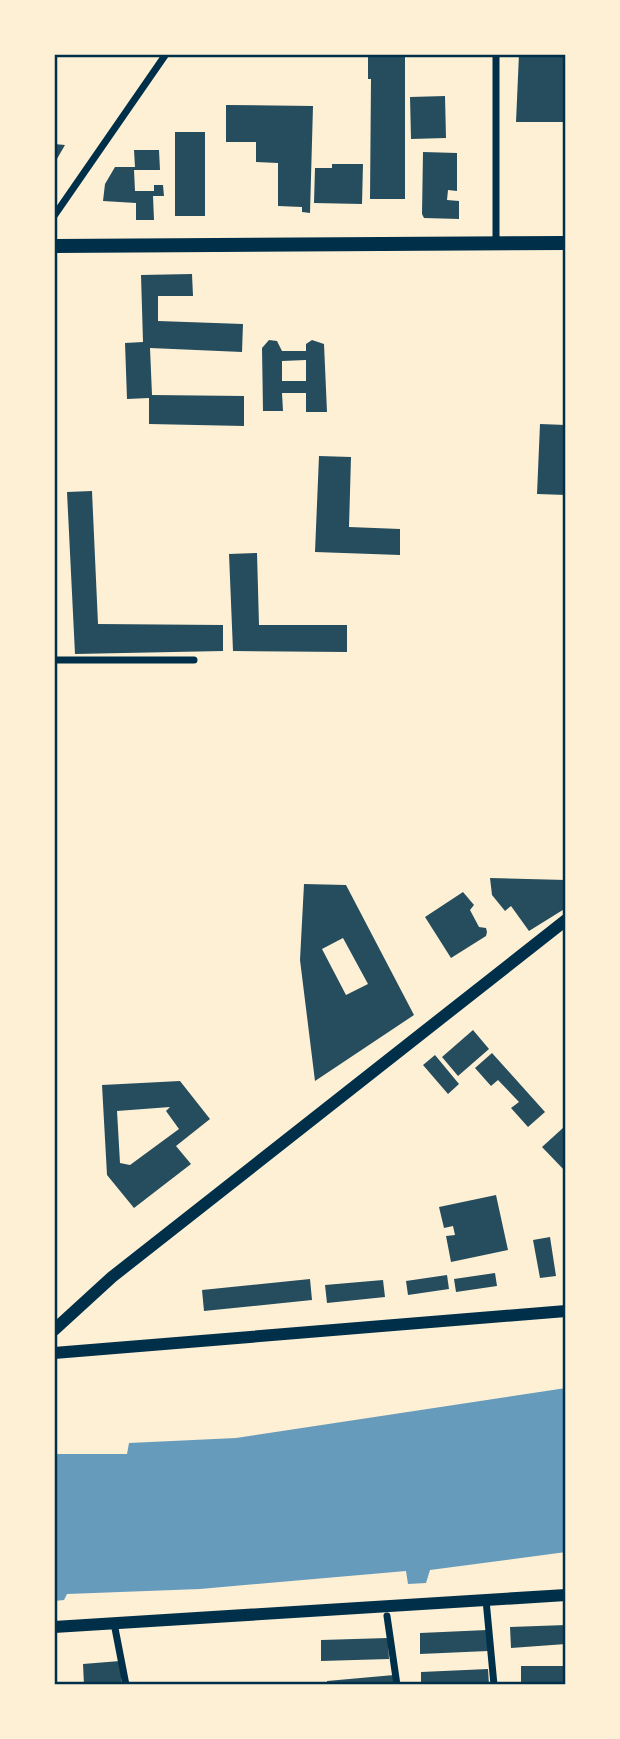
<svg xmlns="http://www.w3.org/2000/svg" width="620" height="1739" font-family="Poppins,sans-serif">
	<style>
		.water { fill: #669bbc }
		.building { fill: #264d5e; fill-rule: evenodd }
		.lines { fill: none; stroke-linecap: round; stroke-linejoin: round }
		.minor { stroke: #003049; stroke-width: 7 }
		.tertiary { stroke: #003049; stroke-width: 12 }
		.secondary { stroke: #003049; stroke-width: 14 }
		.neatline { fill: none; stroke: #003049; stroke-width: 2.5 }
	</style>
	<rect width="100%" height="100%" fill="#fdf0d5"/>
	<!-- water -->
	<path class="water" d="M 566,1388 L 566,1552 L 430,1570 L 426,1583 L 408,1584 L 406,1571 L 200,1589 L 67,1594 L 64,1600 L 54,1601 L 54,1454 L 127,1454 L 129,1443 L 236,1438 Z"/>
	<!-- building -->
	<path class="building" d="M 368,54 L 405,54 L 405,199 L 370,199 L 371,79 L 368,79 Z
		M 519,54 L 566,54 L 566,122 L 516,122 Z
		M 445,96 L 446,138 L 411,139 L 410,97 Z
		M 226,105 L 313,106 L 310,213 L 302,212 L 302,207 L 278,206 L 278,163 L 256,162 L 256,142 L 226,142 Z
		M 175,132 L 205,132 L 205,216 L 175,216 Z
		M 54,144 L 65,145 L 54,164 Z
		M 134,150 L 159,150 L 160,170 L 134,170 L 135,191 L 154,191 L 154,185 L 163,185 L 164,196 L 153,196 L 154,220 L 136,220 L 136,203 L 103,201 L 105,184 L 115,167 L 135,167 Z
		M 423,152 L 457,153 L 457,191 L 448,190 L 447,200 L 459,201 L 459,219 L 424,218 L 422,214 Z
		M 332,164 L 363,164 L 362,204 L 314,203 L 315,168 L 332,168 Z
		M 192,274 L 193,296 L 158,296 L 158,321 L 243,324 L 242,352 L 150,348 L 152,395 L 244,396 L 244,426 L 149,424 L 149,398 L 127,399 L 125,343 L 143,342 L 141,275 Z
		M 269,340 L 277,341 L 282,351 L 306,351 L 306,344 L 312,340 L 324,344 L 327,412 L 306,412 L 306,393 L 282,393 L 283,411 L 263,411 L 262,348 ZM 306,360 L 306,381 L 282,381 L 282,361 Z
		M 540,424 L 566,425 L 566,495 L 537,494 Z
		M 319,456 L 351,457 L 349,527 L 400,529 L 400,555 L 315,552 Z
		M 92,491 L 98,624 L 223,625 L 223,651 L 75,654 L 67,492 Z
		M 257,553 L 259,625 L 347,625 L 347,652 L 233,651 L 229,554 Z
		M 490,878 L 566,880 L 566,908 L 529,931 L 511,906 L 505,911 L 492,895 Z
		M 304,884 L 346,885 L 414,1015 L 315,1081 L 300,960 ZM 343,938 L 368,984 L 346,995 L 322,949 Z
		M 463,892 L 474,905 L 470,910 L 479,927 L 486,928 L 487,932 L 486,936 L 451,958 L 425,917 Z
		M 473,1030 L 489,1049 L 458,1076 L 442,1057 Z
		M 492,1053 L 545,1112 L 528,1127 L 511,1108 L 519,1102 L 498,1080 L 491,1086 L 475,1068 Z
		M 435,1055 L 459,1084 L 448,1094 L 423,1065 Z
		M 180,1081 L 210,1119 L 176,1146 L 191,1164 L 134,1208 L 107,1175 L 102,1085 ZM 170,1107 L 166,1111 L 179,1129 L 130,1165 L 120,1163 L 117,1111 Z
		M 564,1127 L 566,1130 L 566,1172 L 542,1147 Z
		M 496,1195 L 508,1250 L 451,1262 L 446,1236 L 455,1235 L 453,1226 L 444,1228 L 439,1207 Z
		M 550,1237 L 556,1276 L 540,1278 L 533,1240 Z
		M 495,1273 L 497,1286 L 456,1292 L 454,1279 Z
		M 447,1275 L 449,1289 L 408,1295 L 406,1281 Z
		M 310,1279 L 312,1300 L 204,1311 L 202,1290 Z
		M 383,1280 L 385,1297 L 327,1303 L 325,1285 Z
		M 566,1625 L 566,1644 L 511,1648 L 510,1627 Z
		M 487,1630 L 488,1651 L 420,1654 L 420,1633 Z
		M 388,1638 L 389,1659 L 321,1661 L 321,1640 Z
		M 120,1661 L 122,1685 L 84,1685 L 83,1664 Z
		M 521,1666 L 566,1666 L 566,1684 L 521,1685 Z
		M 488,1669 L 489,1685 L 421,1685 L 421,1672 Z
		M 394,1675 L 395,1685 L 327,1685 L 327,1681 Z"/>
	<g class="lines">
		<!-- minor -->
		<path class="minor" d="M 54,216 L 166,54
			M 496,244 L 496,54
			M 54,660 L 194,660
			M 486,1600 L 494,1685
			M 387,1616 L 397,1685
			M 114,1623 L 126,1685"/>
		<!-- tertiary -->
		<path class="tertiary" d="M 54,1330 L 112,1277 L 566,920
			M 54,1353 L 566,1311
			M 54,1627 L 566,1595"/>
		<!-- secondary -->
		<path class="secondary" d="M 54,246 L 566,243"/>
	</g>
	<!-- border -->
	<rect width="620" height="1739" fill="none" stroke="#fdf0d5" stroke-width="112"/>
	<rect x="56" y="56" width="508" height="1627" class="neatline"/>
</svg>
